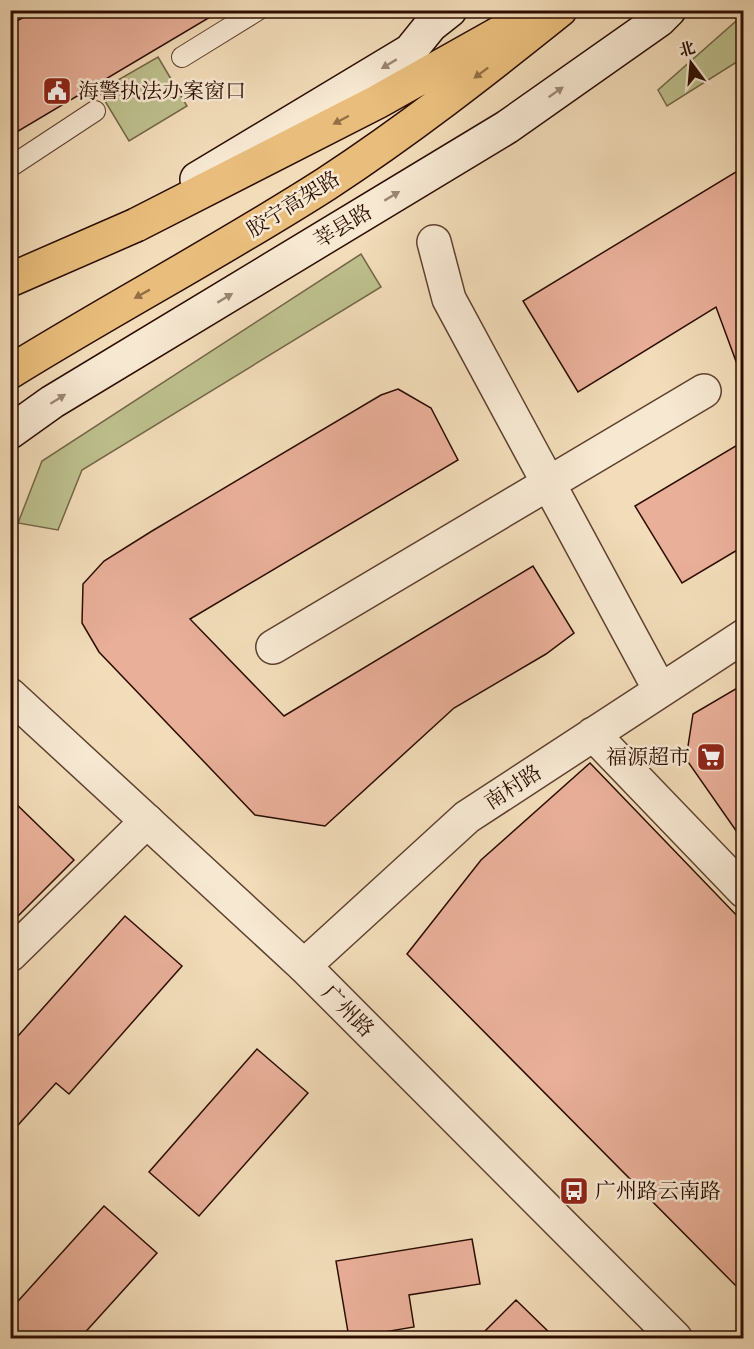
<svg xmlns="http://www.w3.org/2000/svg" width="754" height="1349" font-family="'IM FELL Double Pica','Noto Serif SC',serif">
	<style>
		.green { fill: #bdc08e; stroke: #746648; stroke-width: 1.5 }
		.building { fill: #e9af99; stroke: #2c0d01; stroke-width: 1.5 }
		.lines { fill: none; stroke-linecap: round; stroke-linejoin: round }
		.service-casing { stroke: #5e412f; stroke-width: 22 }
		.minor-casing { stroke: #5e412f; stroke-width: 36 }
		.tertiary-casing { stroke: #5e412f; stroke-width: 36 }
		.secondary-casing { stroke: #2c0d01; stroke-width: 36 }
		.trunk-casing { stroke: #2c0d01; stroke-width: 36 }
		.service { stroke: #f7e8d2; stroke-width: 20 }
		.minor { stroke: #f7e8d2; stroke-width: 33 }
		.tertiary { stroke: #f7e8d2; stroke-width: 33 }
		.secondary { stroke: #f7e8d2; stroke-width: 33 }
		.trunk { stroke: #e9be7c; stroke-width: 33 }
		.primary-bridge-casing { stroke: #2c0d01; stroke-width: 36; stroke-linecap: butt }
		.primary-bridge { stroke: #e9be7c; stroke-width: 33 }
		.oneway { fill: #9c8574 }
		.oneway2 { fill: #946e45 }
		.labels { text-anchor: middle; stroke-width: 5; stroke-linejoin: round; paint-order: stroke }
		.poi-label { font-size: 21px; fill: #2c0d01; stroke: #f7e8d2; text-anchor: start }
		.street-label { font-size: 21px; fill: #2c0d01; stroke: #f7e8d2 }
	</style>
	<rect width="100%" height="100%" fill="#f2dcb9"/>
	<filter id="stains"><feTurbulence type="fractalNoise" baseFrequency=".00333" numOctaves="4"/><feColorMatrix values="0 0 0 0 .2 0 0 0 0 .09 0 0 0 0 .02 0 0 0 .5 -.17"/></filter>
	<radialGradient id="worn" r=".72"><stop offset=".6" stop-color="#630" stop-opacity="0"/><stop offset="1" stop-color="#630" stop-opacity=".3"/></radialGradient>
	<!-- green -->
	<path class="green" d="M 743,15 L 743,58 L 667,106 L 658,90 Z
		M 158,57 L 187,106 L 129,141 L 99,91 Z
		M 361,254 L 381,287 L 82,470 L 58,530 L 18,523 L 42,461 Z"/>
	<!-- building -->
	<path class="building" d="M 36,10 L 222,10 L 10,136 L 10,25 Z
		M 744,167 L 744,371 L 740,372 L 716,307 L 578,392 L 523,301 Z
		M 398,389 L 431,408 L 458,460 L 190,619 L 284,716 L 533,566 L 574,633 L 546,654 L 454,708 L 325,826 L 255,815 L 99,652 L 82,623 L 83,584 L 104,561 L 152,531 L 381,395 Z
		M 744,441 L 744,546 L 682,583 L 635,506 Z
		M 744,684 L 744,842 L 686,759 L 693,714 Z
		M 590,763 L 744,923 L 744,1294 L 407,954 L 481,860 Z
		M 10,798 L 74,860 L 10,924 Z
		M 125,916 L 182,966 L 69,1094 L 56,1083 L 10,1134 L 10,1045 Z
		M 257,1049 L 308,1093 L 199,1216 L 149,1172 Z
		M 104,1206 L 157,1253 L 80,1338 L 10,1338 L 10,1310 Z
		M 472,1239 L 480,1284 L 409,1295 L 414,1327 L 349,1338 L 336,1261 Z
		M 516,1300 L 555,1338 L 478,1338 Z"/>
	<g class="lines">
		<!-- service casing -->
		<g class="service-casing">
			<path id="service" d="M 182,57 L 258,10
				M 10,167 L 95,111"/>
		</g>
		<!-- minor casing -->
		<g class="minor-casing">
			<path id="minor" d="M 434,242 L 449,299 L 660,690
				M 273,647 L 704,391
				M 593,734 L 744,891
				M 10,955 L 147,821
				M 304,966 L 467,817 L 744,636"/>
		</g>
		<!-- tertiary casing -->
		<g class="tertiary-casing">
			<path id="tertiary" d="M 10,695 L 304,966 L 675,1338"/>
		</g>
		<!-- secondary casing -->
		<g class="secondary-casing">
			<path id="secondary" d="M 197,179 L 410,51 L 431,25 L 450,10
				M 10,432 L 52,402 L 507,127 L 659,20 L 669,10"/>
		</g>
		<!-- trunk casing -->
		<g class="trunk-casing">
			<path id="trunk" d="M 136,225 L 377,102 L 514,25
				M 10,372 C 115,307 223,250 326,184 C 407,131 484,71 560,10"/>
		</g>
		<!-- service -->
		<use href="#service" class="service"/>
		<!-- minor -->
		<use href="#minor" class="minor"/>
		<!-- tertiary -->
		<use href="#tertiary" class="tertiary"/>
		<!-- secondary -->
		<use href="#secondary" class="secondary"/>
		<!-- trunk -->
		<use href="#trunk" class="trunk"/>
		<!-- primary-bridge casing -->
		<g class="primary-bridge-casing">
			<path id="primary-bridge" d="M 10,280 L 136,225"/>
		</g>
		<!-- primary-bridge -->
		<use href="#primary-bridge" class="primary-bridge"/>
	</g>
	<!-- one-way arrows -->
	<defs><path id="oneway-solid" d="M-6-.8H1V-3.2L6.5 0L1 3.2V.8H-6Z" transform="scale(1.5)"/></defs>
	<g class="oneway">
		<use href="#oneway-solid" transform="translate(389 64) rotate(149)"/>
		<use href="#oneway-solid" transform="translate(556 92) rotate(-35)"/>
		<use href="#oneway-solid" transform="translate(392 196) rotate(-31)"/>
		<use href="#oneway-solid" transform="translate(225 298) rotate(-31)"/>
		<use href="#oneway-solid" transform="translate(58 399) rotate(-32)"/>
	</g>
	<g class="oneway2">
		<use href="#oneway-solid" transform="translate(481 73) rotate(143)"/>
		<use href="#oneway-solid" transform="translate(341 120) rotate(152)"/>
		<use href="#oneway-solid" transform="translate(142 294) rotate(151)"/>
	</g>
	<!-- icons -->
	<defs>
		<g id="civic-square" transform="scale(1.5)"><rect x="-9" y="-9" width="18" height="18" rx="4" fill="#8f2418" stroke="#f7e8d2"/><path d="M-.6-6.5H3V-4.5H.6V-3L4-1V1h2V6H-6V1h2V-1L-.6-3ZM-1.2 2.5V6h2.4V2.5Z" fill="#fff"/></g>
		<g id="supermarket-square" transform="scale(1.5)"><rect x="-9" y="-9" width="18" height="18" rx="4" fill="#8f2418" stroke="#f7e8d2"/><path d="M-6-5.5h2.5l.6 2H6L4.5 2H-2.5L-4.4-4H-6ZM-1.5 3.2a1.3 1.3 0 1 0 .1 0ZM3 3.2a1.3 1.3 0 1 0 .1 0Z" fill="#fff"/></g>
		<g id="bus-square" transform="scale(1.5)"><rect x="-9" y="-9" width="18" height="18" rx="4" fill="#8f2418" stroke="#f7e8d2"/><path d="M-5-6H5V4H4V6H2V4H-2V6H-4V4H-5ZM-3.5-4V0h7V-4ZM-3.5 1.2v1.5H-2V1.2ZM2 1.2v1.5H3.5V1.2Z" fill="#fff"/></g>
	</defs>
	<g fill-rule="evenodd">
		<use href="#civic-square" x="57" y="91"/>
		<use href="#supermarket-square" x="711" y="757"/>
		<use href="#bus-square" x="574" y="1191"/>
	</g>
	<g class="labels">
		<!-- poi labels -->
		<g class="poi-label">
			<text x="78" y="98">海警执法办案窗口</text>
			<text x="690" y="764" text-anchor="end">福源超市</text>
			<text x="595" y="1198">广州路云南路</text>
		</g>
		<!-- street labels -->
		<g class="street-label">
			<text transform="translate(293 204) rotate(-32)" y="7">胶宁高架路</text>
			<text transform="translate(343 226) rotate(-31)" y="7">莘县路</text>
			<text transform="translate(513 787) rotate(-33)" y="7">南村路</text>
			<text transform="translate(348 1011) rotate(45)" y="7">广州路</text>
		</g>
	</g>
	<!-- margin -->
	<rect width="754" height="1349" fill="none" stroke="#f2dcb9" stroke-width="36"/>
	<rect x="12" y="12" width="730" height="1325" fill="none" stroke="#2c0d01" stroke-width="3"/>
	<rect x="18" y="18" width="718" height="1313" fill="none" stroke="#2c0d01" stroke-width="1.5"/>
	<!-- north arrow -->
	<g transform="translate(691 63) rotate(344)" stroke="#f7e8d2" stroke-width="4.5" paint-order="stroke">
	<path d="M0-4.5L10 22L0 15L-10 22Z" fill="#2c0d01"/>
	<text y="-9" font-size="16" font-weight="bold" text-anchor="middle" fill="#2c0d01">北</text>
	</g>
	<rect width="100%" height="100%" filter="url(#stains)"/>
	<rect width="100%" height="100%" fill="url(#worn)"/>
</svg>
